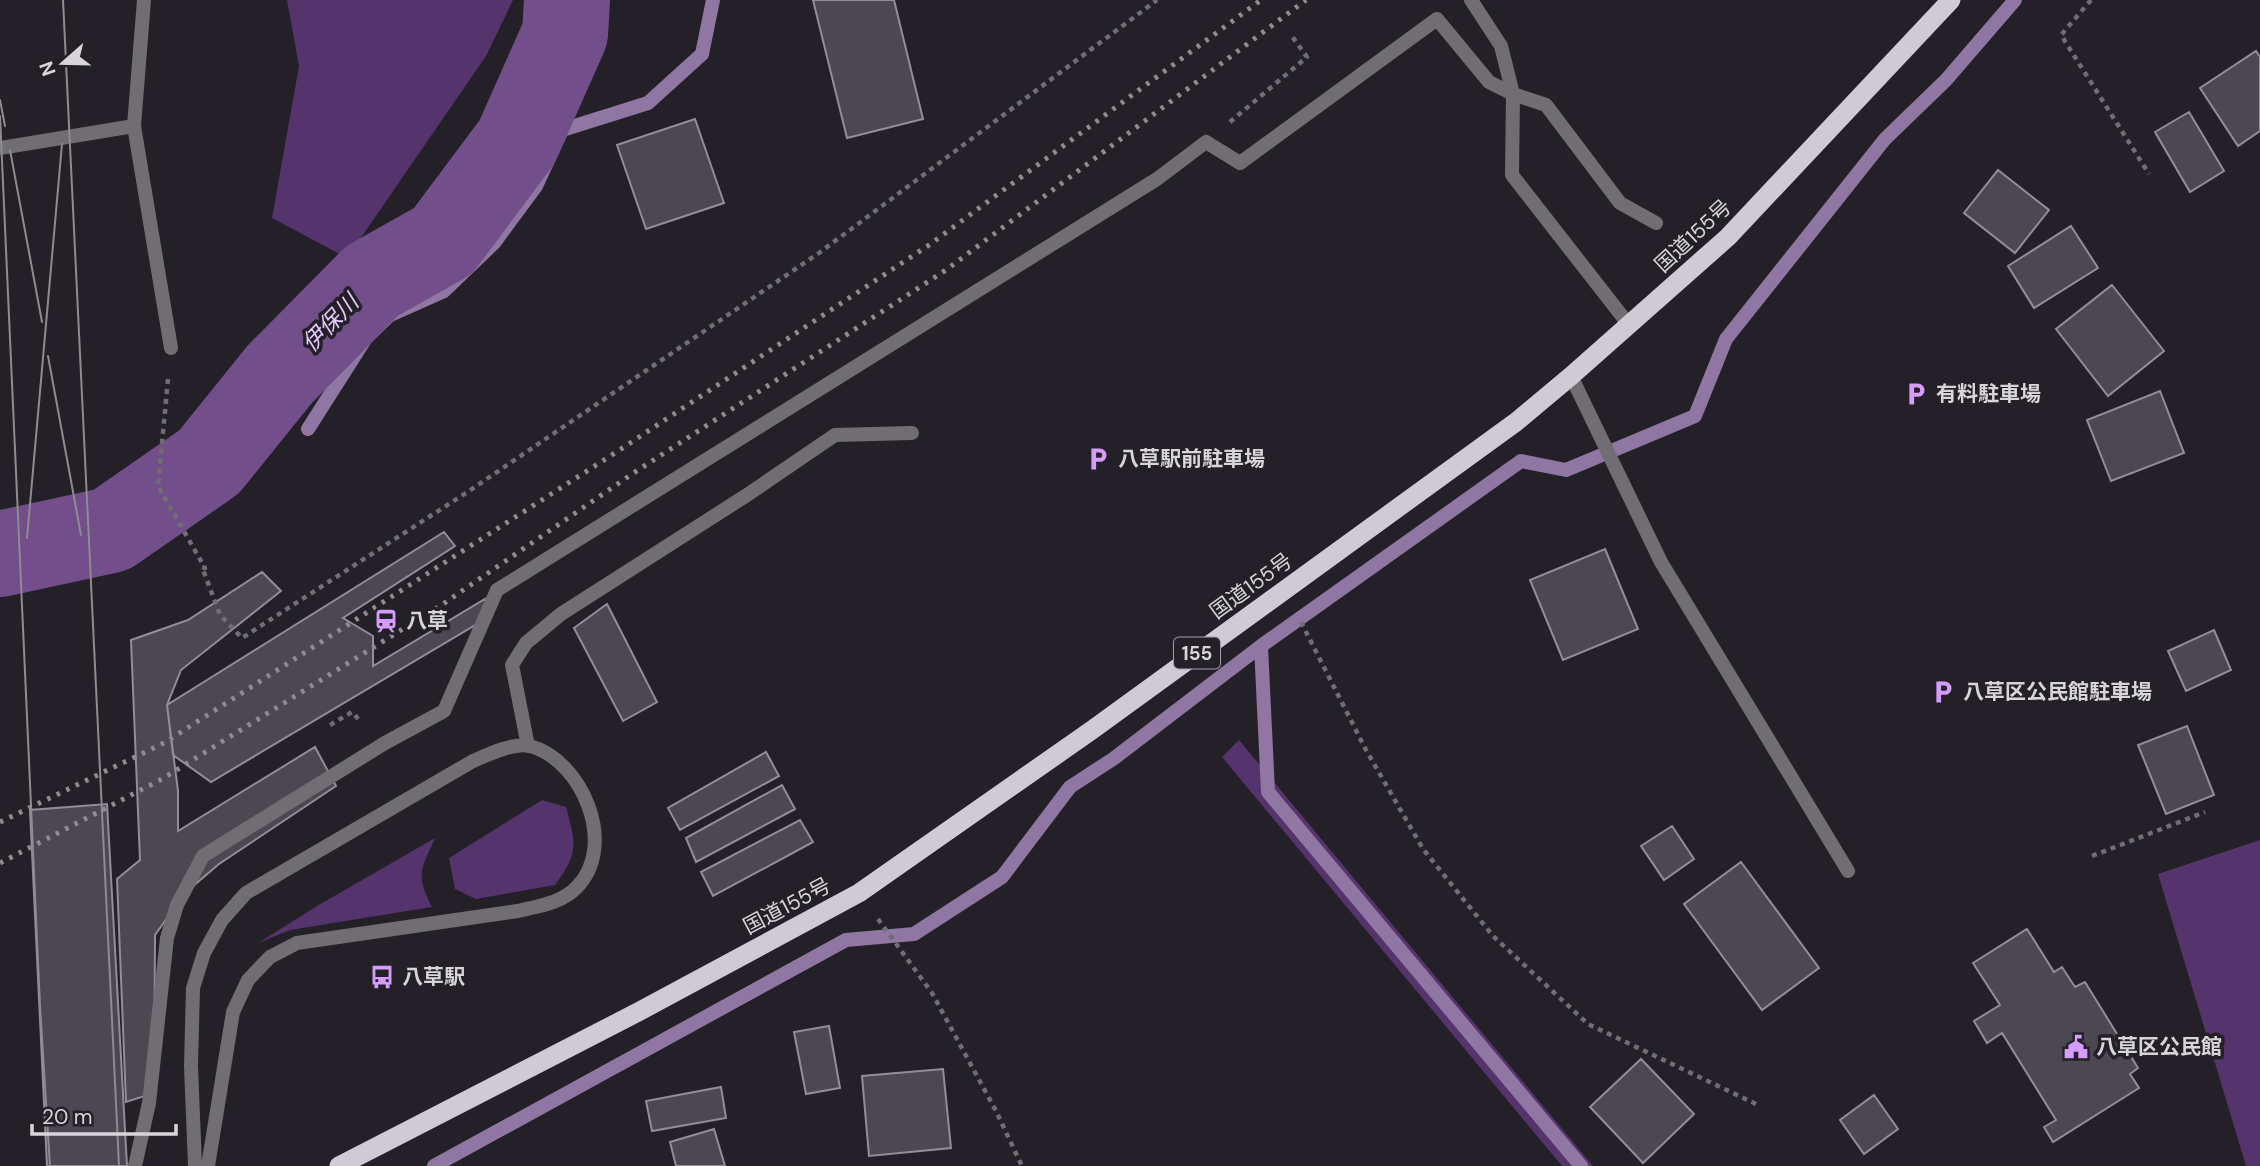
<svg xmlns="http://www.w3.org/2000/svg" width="2260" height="1166" font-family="'DM Sans','Noto Sans JP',sans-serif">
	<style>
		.green { fill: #55336d }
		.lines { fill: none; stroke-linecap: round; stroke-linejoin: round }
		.stream { stroke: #9076a3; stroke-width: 14 }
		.river { stroke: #724e8b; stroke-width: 86 }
		.building { fill: #4c4750; stroke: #928d96; stroke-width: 2 }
		.path { stroke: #706d74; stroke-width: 4.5; stroke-dasharray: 5 5; stroke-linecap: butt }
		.service { stroke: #706e72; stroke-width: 14 }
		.pedestrian { stroke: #706e72; stroke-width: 14 }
		.minor { stroke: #706e72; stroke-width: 14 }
		.trunk { stroke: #cfcad3; stroke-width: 19 }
		.tram { stroke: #8e8b91; stroke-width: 2 }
		.rail { stroke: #8e8b91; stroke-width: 5; stroke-dasharray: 3.5 7; stroke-linecap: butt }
		.labels { text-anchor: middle; stroke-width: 7; stroke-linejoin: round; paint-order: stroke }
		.shield { fill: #242028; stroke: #a19fa5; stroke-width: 2 }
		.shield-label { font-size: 19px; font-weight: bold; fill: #d7d5da }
		.street-label { font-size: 21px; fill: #d7d5da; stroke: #242028 }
		.poi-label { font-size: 21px; font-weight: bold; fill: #d7d5da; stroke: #242028; text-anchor: start }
		.water-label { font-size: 23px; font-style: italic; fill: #e5c7fd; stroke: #242028 }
	</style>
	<rect width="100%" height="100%" fill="#242028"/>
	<!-- green -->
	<path class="green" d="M 287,0 L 513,0 L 486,56 L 347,258 L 272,218 L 299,66 Z
		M 1239,740 L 1593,1166 L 1562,1166 L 1222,757 Z
		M 542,800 L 566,807 C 576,844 579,853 555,885 L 476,899 L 455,889 L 449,858 Z
		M 435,838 C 421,870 415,874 432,907 L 290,930 L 258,943 L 317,906 Z
		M 2260,840 L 2260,1166 L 2246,1166 L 2158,874 Z"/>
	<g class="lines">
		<!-- stream -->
		<path class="stream" d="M 308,429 L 366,338 L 390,315 L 444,291 L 494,243 L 536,186 L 562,130 L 648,103 L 702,54 L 713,0
			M 1261,646 L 1268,792 L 1581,1166
			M 434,1166 L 846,940 L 914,934 L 1002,877 L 1070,787 L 1113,759 L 1261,646 L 1521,461 L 1566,470 L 1695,416 L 1726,339 L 1885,139 L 1946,80 L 2015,0"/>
		<!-- river -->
		<path class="river" d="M 0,554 L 111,530 L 209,462 L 280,374 L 372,281 L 443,241 L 517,142 L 565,34 L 567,0"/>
	</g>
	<!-- building -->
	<path class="building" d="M 813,0 L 894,0 L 923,119 L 847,138 Z
		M 2256,51 L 2260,57 L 2260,131 L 2238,146 L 2200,88 Z
		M 2189,112 L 2224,171 L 2190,192 L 2155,132 Z
		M 695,119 L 724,203 L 646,229 L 617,145 Z
		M 1998,170 L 2049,210 L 2015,253 L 1964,213 Z
		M 2071,226 L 2098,268 L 2034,308 L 2008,266 Z
		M 2112,285 L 2164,351 L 2108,396 L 2056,329 Z
		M 2160,391 L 2184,453 L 2111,481 L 2087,420 Z
		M 444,532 L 455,546 L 343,618 L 373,636 L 373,666 L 485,599 L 492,615 L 211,782 L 173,755 L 167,705 Z
		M 1605,549 L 1638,629 L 1563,660 L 1530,580 Z
		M 262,572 L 281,591 L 181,670 L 167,705 L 178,791 L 178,831 L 315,747 L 336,786 L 219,864 L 185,893 L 155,935 L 154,1093 L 126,1102 L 117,879 L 140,860 L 131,640 L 188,620 Z
		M 607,604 L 657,702 L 623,721 L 574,628 Z
		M 2214,630 L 2231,670 L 2186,691 L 2168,651 Z
		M 2187,726 L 2214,795 L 2166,814 L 2138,745 Z
		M 766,752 L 779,776 L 680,830 L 668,808 Z
		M 782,785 L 795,809 L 696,862 L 686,838 Z
		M 107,804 L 127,1166 L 47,1166 L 30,810 Z
		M 800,820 L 813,842 L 713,896 L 701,872 Z
		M 1672,826 L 1694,859 L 1664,880 L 1641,846 Z
		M 1741,862 L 1819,968 L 1762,1010 L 1684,904 Z
		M 2027,929 L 2054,972 L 2062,967 L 2075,987 L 2085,982 L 2138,1068 L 2130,1074 L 2139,1088 L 2053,1142 L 2044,1127 L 2056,1120 L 2002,1033 L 1987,1043 L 1974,1021 L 2000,1005 L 1973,963 Z
		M 829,1026 L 840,1088 L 806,1094 L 794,1032 Z
		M 1641,1059 L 1694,1114 L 1643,1163 L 1590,1107 Z
		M 943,1069 L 951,1148 L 869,1156 L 862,1076 Z
		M 721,1087 L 726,1118 L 652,1131 L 646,1101 Z
		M 1874,1095 L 1898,1129 L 1864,1154 L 1840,1120 Z
		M 714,1129 L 725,1166 L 676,1166 L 670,1142 Z"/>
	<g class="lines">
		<!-- path -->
		<path class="path" d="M 2091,0 L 2061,35 L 2149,174
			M 1230,122 L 1307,57 L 1291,35
			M 168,379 L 158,486 L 205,568 L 202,567 L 220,615 L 242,638 L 469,491 L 819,253 L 1157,0
			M 1301,622 L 1366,750 L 1423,849 L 1493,936 L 1588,1024 L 1756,1104
			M 330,725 L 352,712 L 360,721
			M 2092,856 L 2205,812
			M 878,919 L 932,993 L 996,1111 L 1022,1166"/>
		<!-- service -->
		<path class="service" d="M 1571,376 L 1661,562 L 1848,871
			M 528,746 L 512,665 L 526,643 L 561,614 L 747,495 L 835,435 L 912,433
			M 195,1166 L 191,1066 L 193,988 L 204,953 L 222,920 L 246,893 L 473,761 C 487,755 514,742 530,746 C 582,760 618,845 577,887 C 562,903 539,906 518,911 L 297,943 L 270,957 L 248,980 L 233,1012 L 208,1166"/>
		<!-- pedestrian -->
		<path class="pedestrian" d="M 135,1166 L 149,1103 L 167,938 L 177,905 L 203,856 L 385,743 L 444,711 L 497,590 L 1157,179 L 1206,142 L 1240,163 L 1437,19 L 1489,82 L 1513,94 L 1546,105 L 1620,203 L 1656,223"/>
		<!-- minor -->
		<path class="minor" d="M 144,0 L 134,126 L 171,348
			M 1471,0 L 1501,46 L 1513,94 L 1512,175 L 1629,325
			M 0,148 L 134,126"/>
		<!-- trunk -->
		<path class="trunk" d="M 339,1166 L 640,1011 L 859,893 L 1092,730 L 1516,422 L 1571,376 L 1728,237 L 1951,0"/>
		<!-- tram -->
		<path class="tram" d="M 63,0 L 119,1166
			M 0,100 L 5,126
			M 0,116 L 40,1006 L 50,1166
			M 10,150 L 42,322
			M 48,356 L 81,535
			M 27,538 L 62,144"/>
		<!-- rail -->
		<path class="rail" d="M 0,822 L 164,743 L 618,451 L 929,245 L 1261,0
			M 0,863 L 162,779 L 443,604 L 632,474 L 946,270 L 1306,0"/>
	</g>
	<!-- icons -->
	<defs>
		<g id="parking-bare" transform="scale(1.89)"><path d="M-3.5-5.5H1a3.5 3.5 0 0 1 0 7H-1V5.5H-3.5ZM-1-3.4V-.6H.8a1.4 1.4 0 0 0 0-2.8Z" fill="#d49cfc" stroke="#242028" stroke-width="2.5" paint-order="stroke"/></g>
		<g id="station-bare" transform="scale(1.89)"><path d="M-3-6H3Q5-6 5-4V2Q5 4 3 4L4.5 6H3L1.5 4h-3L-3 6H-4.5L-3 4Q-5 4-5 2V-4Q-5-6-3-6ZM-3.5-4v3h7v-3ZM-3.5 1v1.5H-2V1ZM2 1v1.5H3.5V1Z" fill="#d49cfc" stroke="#242028" stroke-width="2.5" paint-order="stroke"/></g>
		<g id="bus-bare" transform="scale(1.89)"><path d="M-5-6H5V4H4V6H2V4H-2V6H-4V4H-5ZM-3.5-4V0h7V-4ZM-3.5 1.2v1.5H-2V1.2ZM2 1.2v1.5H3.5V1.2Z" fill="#d49cfc" stroke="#242028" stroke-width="2.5" paint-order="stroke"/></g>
		<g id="civic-bare" transform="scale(1.89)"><path d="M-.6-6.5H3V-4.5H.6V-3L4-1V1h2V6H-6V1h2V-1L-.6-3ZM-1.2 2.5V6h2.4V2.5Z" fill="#d49cfc" stroke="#242028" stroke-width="2.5" paint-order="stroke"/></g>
	</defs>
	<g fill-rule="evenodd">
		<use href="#parking-bare" x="1916" y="394"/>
		<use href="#parking-bare" x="1098" y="459"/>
		<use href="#station-bare" x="386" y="621"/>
		<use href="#parking-bare" x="1943" y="692"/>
		<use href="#bus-bare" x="382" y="977"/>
		<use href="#civic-bare" x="2076" y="1047"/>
	</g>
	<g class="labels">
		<!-- shield labels -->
		<rect class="shield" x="1174" y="637.5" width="46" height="31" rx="5"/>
		<g class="shield-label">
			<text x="1197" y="660">155</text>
		</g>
		<!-- street labels -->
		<g class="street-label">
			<text transform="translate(1693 236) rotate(-43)" y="7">国道155号</text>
			<text transform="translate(1251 586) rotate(-36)" y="7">国道155号</text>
			<text transform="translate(787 906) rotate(-28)" y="7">国道155号</text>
		</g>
		<!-- poi labels -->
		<g class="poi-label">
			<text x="1936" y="401">有料駐車場</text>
			<text x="1118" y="466">八草駅前駐車場</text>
			<text x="406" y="628">八草</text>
			<text x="1963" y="699">八草区公民館駐車場</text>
			<text x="402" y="984">八草駅</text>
			<text x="2096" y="1054">八草区公民館</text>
		</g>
		<!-- water labels -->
		<g class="water-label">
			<text transform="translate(330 323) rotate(-46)" y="8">伊保川</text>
		</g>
	</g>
	<!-- north arrow -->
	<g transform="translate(63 63) rotate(250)" stroke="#242028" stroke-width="5" paint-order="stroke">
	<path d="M0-5L12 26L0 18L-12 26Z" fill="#d7d5da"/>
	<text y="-10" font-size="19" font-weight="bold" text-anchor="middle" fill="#d7d5da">N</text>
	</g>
	<!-- scale -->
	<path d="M32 1124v10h144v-10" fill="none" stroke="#d7d5da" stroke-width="3.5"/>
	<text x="42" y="1124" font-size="21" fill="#d7d5da" stroke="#242028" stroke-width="5" paint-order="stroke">20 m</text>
</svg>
